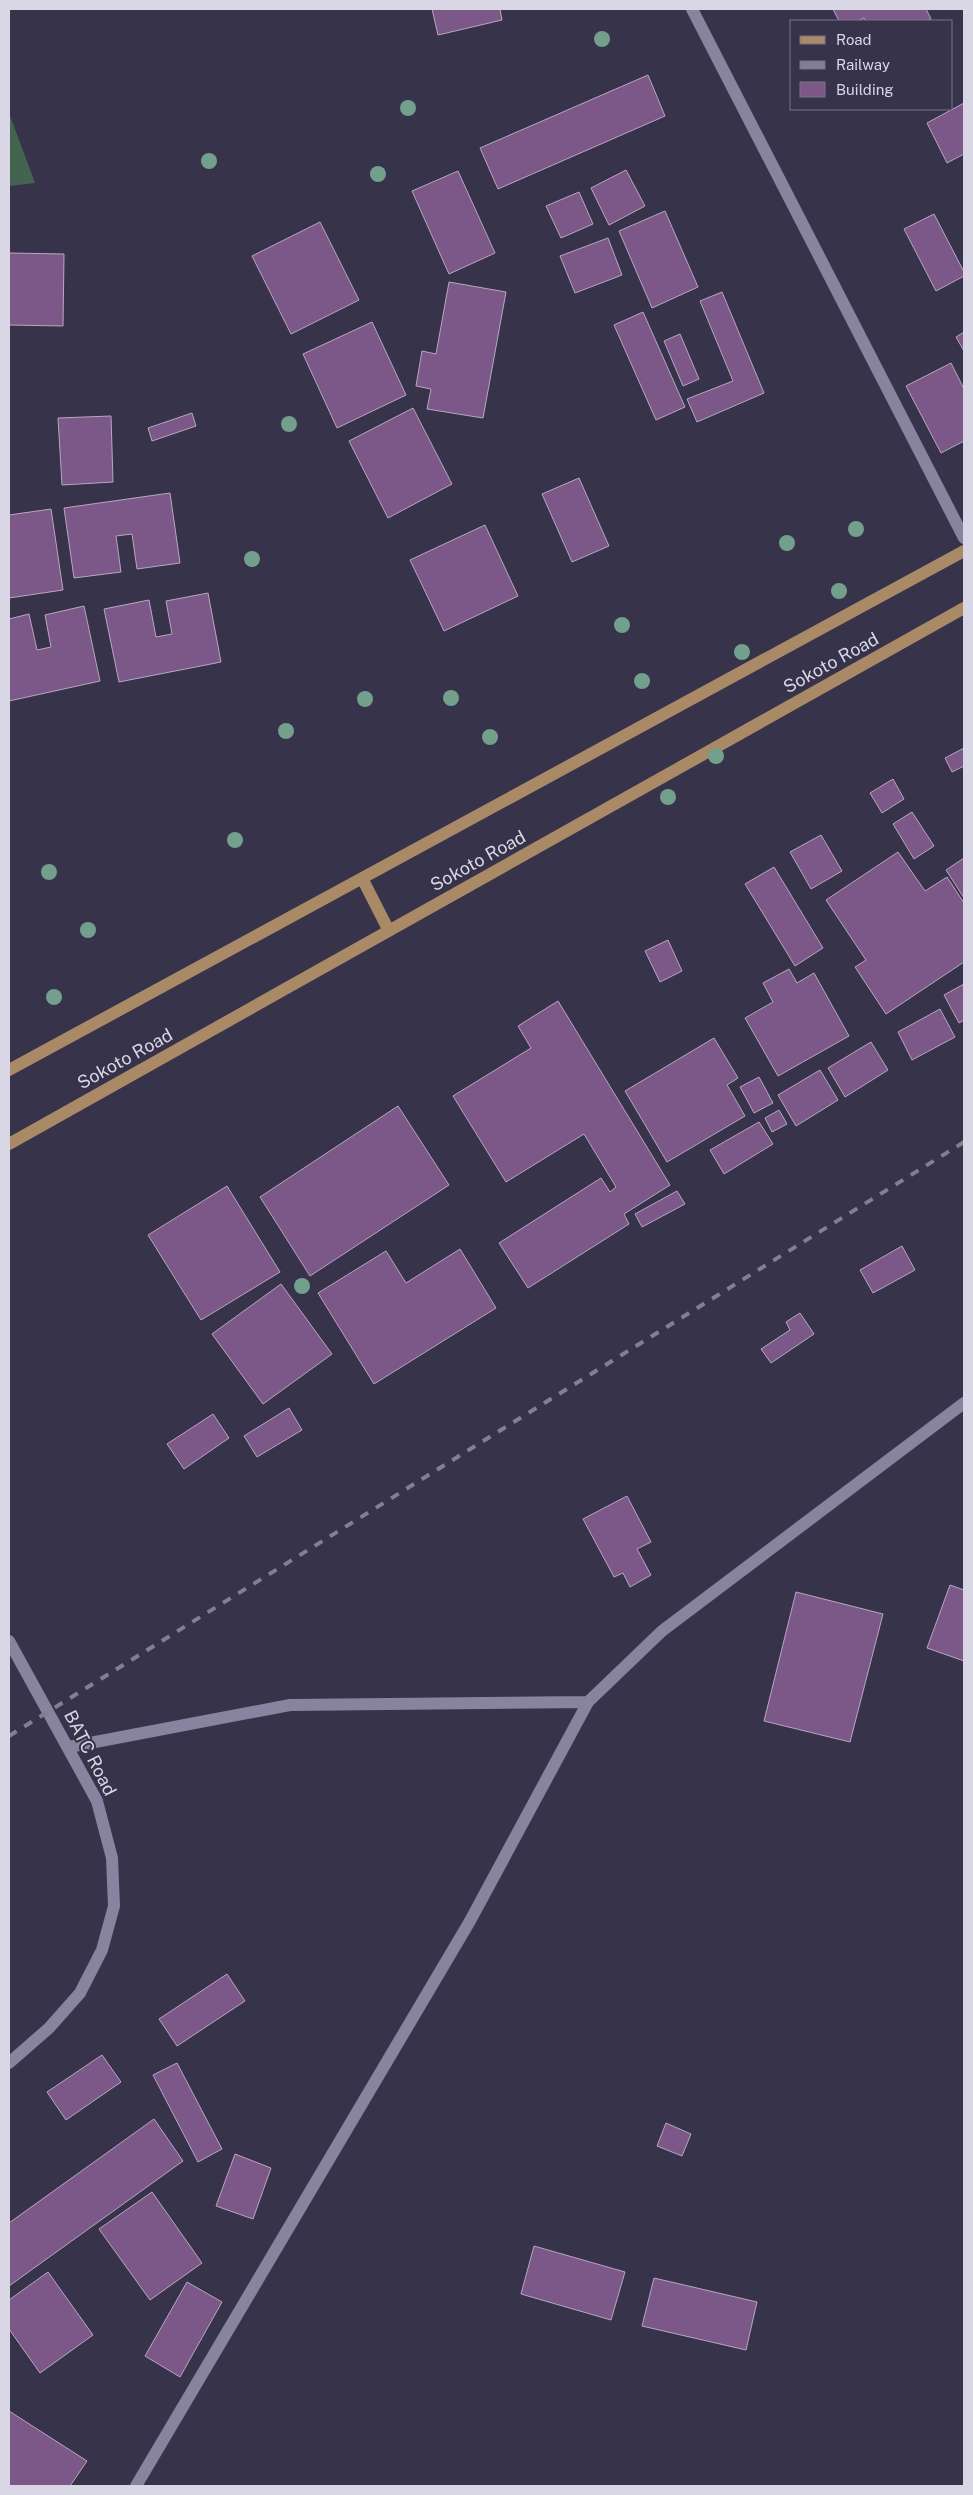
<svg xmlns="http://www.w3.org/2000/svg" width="973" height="2495" font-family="'Public Sans',sans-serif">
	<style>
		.green { fill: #43644f }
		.building { fill: #7b5887; stroke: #b9a7c0 }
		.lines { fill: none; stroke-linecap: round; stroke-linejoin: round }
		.minor { stroke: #88839e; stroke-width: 12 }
		.tertiary { stroke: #88839e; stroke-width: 12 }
		.primary { stroke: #aa8967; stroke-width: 12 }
		.rail { stroke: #837f92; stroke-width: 4; stroke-dasharray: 9 9; stroke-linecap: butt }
		.tree { fill: #72a08d }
		.labels { text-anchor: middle; stroke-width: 4; stroke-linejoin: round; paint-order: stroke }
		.street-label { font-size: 18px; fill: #d9d7e5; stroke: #37334a }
	</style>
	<rect width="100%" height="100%" fill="#37334a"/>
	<!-- green -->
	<path class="green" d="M 9,113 L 35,183 L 9,186 Z"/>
	<!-- building -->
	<path class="building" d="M 432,9 L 500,9 L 502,20 L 438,35 Z
		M 833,9 L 926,9 L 931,19 L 926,21 L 866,21 L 864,18 L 858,21 L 839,21 Z
		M 648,75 L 665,116 L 498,189 L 480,148 Z
		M 964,103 L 964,154 L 947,163 L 927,123 Z
		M 626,170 L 645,206 L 609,225 L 591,188 Z
		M 458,171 L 495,253 L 449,274 L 412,191 Z
		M 579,192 L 593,224 L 561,238 L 546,206 Z
		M 665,211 L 698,287 L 652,308 L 619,231 Z
		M 934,214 L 964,272 L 964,276 L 936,291 L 904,229 Z
		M 320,222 L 359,300 L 291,334 L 252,256 Z
		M 608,238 L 622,275 L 575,293 L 560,256 Z
		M 9,253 L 64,254 L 63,326 L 9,325 Z
		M 449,282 L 506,292 L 483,418 L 427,409 L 431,389 L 416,386 L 422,351 L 436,354 Z
		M 722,292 L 764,393 L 697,422 L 687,399 L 733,381 L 700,301 Z
		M 643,312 L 685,407 L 656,420 L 614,325 Z
		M 372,322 L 406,395 L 337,428 L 303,354 Z
		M 964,332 L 964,351 L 956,337 Z
		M 680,334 L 699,379 L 683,386 L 664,341 Z
		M 951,363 L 964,389 L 964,441 L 941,453 L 906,386 Z
		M 413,408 L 452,484 L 388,518 L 349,441 Z
		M 192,413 L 196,426 L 152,441 L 148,428 Z
		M 111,416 L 113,482 L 62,485 L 58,418 Z
		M 579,478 L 609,546 L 572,562 L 542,494 Z
		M 170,493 L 180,563 L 137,569 L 132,534 L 116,536 L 121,572 L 74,578 L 64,508 Z
		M 51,509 L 63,590 L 9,598 L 9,515 Z
		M 485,525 L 518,596 L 444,631 L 410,560 Z
		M 208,593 L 221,662 L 119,682 L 104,609 L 149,600 L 156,637 L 172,634 L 166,601 Z
		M 84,606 L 100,681 L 9,701 L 9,619 L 29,614 L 37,650 L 51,647 L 45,615 Z
		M 964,748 L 964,766 L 952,772 L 945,758 Z
		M 893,779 L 904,799 L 882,813 L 870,793 Z
		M 912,812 L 934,846 L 914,859 L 893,824 Z
		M 821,835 L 842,871 L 811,889 L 790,852 Z
		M 898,852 L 925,891 L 947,877 L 964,903 L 964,962 L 886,1014 L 855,967 L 866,960 L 826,900 Z
		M 964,858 L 964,898 L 946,870 Z
		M 774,867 L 823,948 L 795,966 L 745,884 Z
		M 668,940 L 682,971 L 660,982 L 645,951 Z
		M 789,969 L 797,983 L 814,973 L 849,1036 L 778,1076 L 745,1018 L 773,1002 L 763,983 Z
		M 964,984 L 964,1020 L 959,1023 L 944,995 Z
		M 558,1001 L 670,1185 L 624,1214 L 629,1224 L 528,1288 L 499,1243 L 601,1178 L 610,1192 L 616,1187 L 584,1134 L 506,1182 L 453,1096 L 531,1048 L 518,1026 Z
		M 940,1009 L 955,1037 L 912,1060 L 898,1032 Z
		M 714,1038 L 738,1078 L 727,1085 L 745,1116 L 667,1162 L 625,1091 Z
		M 871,1042 L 888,1070 L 845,1097 L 828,1068 Z
		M 820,1070 L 838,1100 L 796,1126 L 778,1095 Z
		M 759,1077 L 773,1103 L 754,1113 L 740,1087 Z
		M 398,1106 L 449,1185 L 310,1276 L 260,1197 Z
		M 779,1110 L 787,1124 L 772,1132 L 765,1118 Z
		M 759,1122 L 773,1144 L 724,1174 L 710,1150 Z
		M 227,1186 L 280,1272 L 201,1320 L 148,1235 Z
		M 677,1191 L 685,1204 L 642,1227 L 635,1214 Z
		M 902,1246 L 915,1270 L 873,1293 L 860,1270 Z
		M 460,1249 L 496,1308 L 374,1384 L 318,1293 L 386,1251 L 406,1283 Z
		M 281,1284 L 332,1354 L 263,1404 L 212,1334 Z
		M 800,1313 L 814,1334 L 771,1363 L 761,1349 L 790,1330 L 786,1322 Z
		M 289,1408 L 302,1430 L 257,1457 L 244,1436 Z
		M 213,1414 L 229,1438 L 184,1469 L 167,1444 Z
		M 627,1496 L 651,1542 L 637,1549 L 651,1575 L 630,1587 L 623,1573 L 614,1577 L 583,1519 Z
		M 950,1585 L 964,1590 L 964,1661 L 927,1648 Z
		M 796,1592 L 883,1614 L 850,1742 L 764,1721 Z
		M 227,1974 L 245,2001 L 177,2046 L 159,2019 Z
		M 102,2055 L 121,2082 L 66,2120 L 47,2092 Z
		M 177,2063 L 222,2149 L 198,2162 L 153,2075 Z
		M 154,2119 L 183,2161 L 9,2286 L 9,2223 Z
		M 666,2123 L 691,2134 L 682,2156 L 657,2146 Z
		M 235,2154 L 271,2168 L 253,2219 L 216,2206 Z
		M 152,2192 L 202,2263 L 150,2300 L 99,2229 Z
		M 534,2246 L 625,2272 L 611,2320 L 521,2294 Z
		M 48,2272 L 93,2335 L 40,2373 L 9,2329 L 9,2300 Z
		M 654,2278 L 757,2302 L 746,2350 L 642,2326 Z
		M 187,2282 L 222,2302 L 180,2377 L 145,2356 Z
		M 9,2411 L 87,2461 L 70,2486 L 9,2486 Z"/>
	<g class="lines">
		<!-- minor -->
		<path class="minor" d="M 692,9 L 964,538
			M 69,1747 L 290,1705 L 588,1702
			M 136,2486 L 470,1921 L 588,1702 L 662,1631 L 964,1403"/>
		<!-- tertiary -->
		<path class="tertiary" d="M 9,1641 L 97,1801 L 112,1858 L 114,1906 L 102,1950 L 80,1993 L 49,2028 L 9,2063"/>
		<!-- primary -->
		<path class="primary" d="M 362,878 L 389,931
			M 9,1070 L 964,551
			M 9,1144 L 964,608"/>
		<!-- rail -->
		<path class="rail" d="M 9,1736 L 964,1142"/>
	</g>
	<!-- trees -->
	<g class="tree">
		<circle cx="602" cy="39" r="8"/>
		<circle cx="408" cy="108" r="8"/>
		<circle cx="209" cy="161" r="8"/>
		<circle cx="378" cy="174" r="8"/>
		<circle cx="289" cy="424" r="8"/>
		<circle cx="856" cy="529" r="8"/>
		<circle cx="787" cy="543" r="8"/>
		<circle cx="252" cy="559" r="8"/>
		<circle cx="839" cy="591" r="8"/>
		<circle cx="622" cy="625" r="8"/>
		<circle cx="742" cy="652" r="8"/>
		<circle cx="642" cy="681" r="8"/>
		<circle cx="451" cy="698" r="8"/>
		<circle cx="365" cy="699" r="8"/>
		<circle cx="286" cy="731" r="8"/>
		<circle cx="490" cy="737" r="8"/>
		<circle cx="716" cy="756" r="8"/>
		<circle cx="668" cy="797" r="8"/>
		<circle cx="235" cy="840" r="8"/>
		<circle cx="49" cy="872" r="8"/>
		<circle cx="88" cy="930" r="8"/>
		<circle cx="54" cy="997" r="8"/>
		<circle cx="302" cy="1286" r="8"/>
	</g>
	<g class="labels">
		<!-- street labels -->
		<g class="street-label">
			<text transform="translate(831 663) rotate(-29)" y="6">Sokoto Road</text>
			<text transform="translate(478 861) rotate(-29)" y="6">Sokoto Road</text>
			<text transform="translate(125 1059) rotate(-29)" y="6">Sokoto Road</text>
			<text transform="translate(90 1753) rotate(63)" y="6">BATC Road</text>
		</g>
	</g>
	<!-- border -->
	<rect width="973" height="2495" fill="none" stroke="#d9d7e5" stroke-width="20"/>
	<!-- legend -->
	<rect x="790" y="20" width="162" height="90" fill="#37334a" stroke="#787588"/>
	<rect x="800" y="36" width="25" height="8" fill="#aa8967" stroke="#787588"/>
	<text x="836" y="45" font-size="15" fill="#d9d7e5">Road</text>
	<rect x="800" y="61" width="25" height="8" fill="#837f92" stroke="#787588"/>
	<text x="836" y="70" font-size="15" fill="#d9d7e5">Railway</text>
	<rect x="800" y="82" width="25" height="15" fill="#7b5887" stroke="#787588"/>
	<text x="836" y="95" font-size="15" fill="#d9d7e5">Building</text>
</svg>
